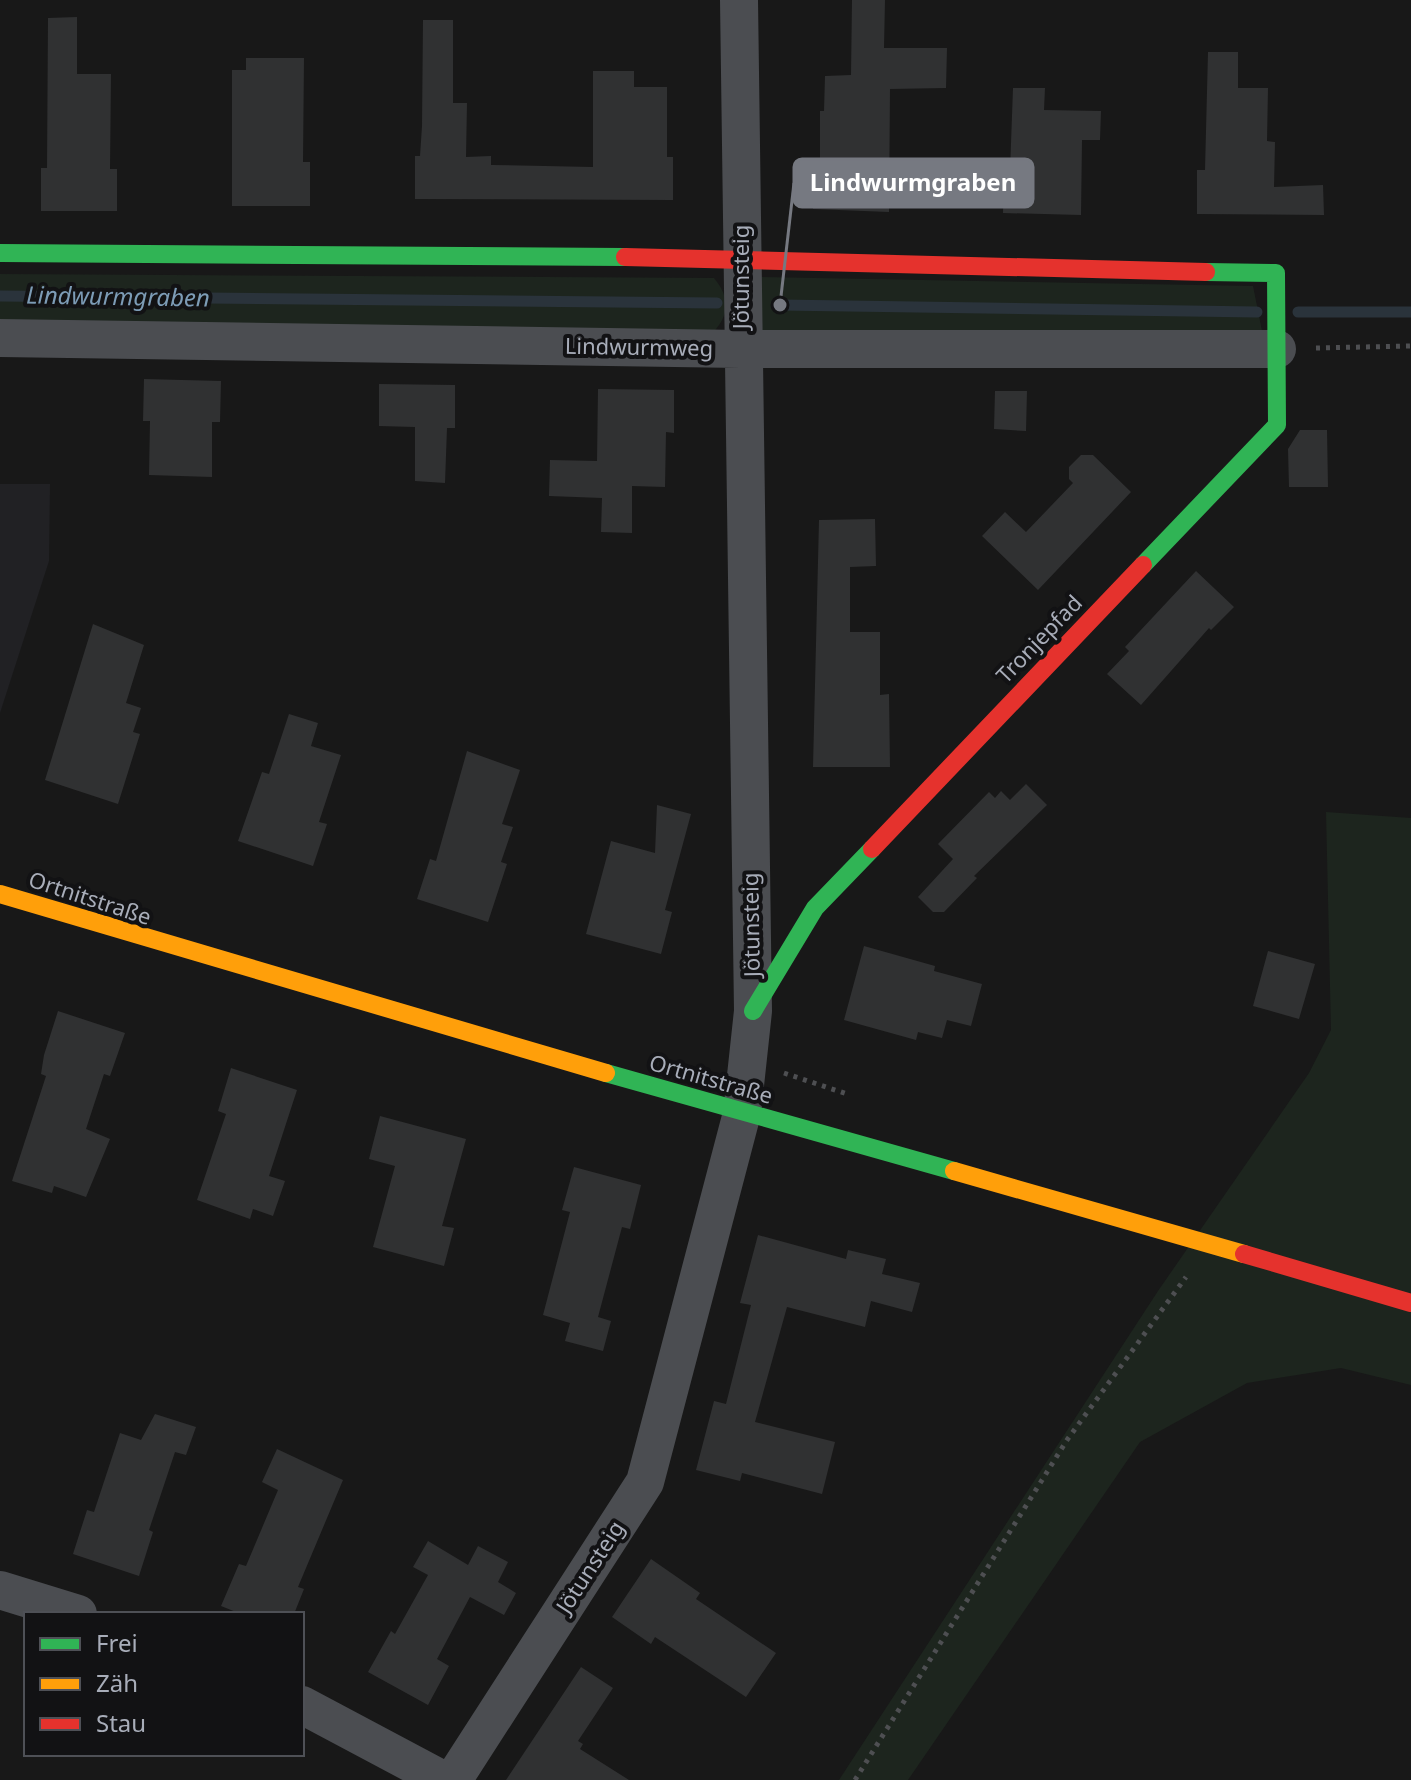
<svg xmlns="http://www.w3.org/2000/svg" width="1411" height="1780" font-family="'Noto Sans',sans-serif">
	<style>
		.built { fill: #212124 }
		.green { fill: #1d251e }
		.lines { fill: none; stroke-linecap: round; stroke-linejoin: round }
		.stream { stroke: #2a333b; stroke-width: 11 }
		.building { fill: #303132 }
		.path { stroke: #4e4f52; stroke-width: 5; stroke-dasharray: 4 6; stroke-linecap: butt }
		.street { stroke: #4b4d51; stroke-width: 38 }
		.fast { stroke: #30b455; stroke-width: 18 }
		.slow { stroke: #ff9f0a; stroke-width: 18 }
		.jam { stroke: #e5322d; stroke-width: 18 }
		.labels { text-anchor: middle; stroke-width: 8; stroke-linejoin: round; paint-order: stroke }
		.street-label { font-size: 22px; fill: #a8adb9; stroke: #121214 }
		.water-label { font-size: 24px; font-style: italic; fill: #7d9cb6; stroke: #121214 }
		.leader { fill: none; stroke: #767981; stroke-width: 3 }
		.callout-dot { fill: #767981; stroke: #121214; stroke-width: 3 }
		.callout { fill: #767981; stroke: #767981; stroke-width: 3 }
		.callout-label { font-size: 24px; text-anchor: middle; font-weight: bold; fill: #fff }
	</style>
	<rect width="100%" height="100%" fill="#181818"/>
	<!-- built -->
	<path class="built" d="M 0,484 L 50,484 L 49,561 L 0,713 Z"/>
	<!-- green -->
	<path class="green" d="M 0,274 L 714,278 C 732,300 729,316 710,336 L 0,328 Z
		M 761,277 L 1253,286 L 1263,336 L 758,333 Z
		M 1326,812 L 1411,818 L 1411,1385 L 1341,1368 L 1247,1383 L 1140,1442 L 908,1780 L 839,1780 L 1158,1291 L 1309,1073 L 1331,1030 Z"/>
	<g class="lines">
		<!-- stream -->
		<path class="stream" d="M 0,296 L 717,303
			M 780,305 L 1257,312
			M 1298,312 L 1411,312"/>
	</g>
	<!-- building -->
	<path class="building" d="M 852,0 L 885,0 L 884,48 L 947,48 L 946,88 L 890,89 L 889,212 L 813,209 L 813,167 L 820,167 L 820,111 L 824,111 L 825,76 L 851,75 Z
		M 77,17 L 77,74 L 111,74 L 110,169 L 117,169 L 117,211 L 41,211 L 41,168 L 47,168 L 48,18 Z
		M 423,20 L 453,20 L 453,103 L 467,103 L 466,157 L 491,156 L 491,165 L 593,167 L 593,71 L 634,71 L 634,87 L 667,87 L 667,157 L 673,157 L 673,200 L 415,199 L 415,156 L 420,156 L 422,126 Z
		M 1208,52 L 1238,52 L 1238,88 L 1268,88 L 1267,141 L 1275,142 L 1274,187 L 1323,185 L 1324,215 L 1197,214 L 1197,170 L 1205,170 Z
		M 246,58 L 304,58 L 303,162 L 310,162 L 310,206 L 232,206 L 232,70 L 246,70 Z
		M 1013,88 L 1045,88 L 1044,110 L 1101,111 L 1100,140 L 1082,140 L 1081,215 L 1003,213 L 1004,171 L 1010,171 Z
		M 144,379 L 221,381 L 220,422 L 212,422 L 212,477 L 149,475 L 150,421 L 143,421 Z
		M 379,384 L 455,385 L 455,428 L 447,428 L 445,483 L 415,481 L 415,427 L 379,426 Z
		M 598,389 L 674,390 L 674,433 L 666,432 L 665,487 L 632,486 L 632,533 L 601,532 L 602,498 L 549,496 L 550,460 L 597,461 Z
		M 995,391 L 1027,391 L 1026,431 L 994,429 Z
		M 1300,430 L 1327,430 L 1328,487 L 1289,487 L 1288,449 Z
		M 1081,455 L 1093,455 L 1131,492 L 1038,590 L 982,536 L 1005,512 L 1026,532 L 1073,483 L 1069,479 L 1069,467 Z
		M 875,519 L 876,566 L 850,567 L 850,632 L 880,632 L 880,695 L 889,694 L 890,767 L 813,767 L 819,520 Z
		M 1196,571 L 1234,607 L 1211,630 L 1209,628 L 1141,705 L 1107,674 L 1129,651 L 1125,647 Z
		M 93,624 L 144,645 L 126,703 L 141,708 L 133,732 L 140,734 L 118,804 L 45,780 Z
		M 289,714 L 318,723 L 311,746 L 341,755 L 319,822 L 327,824 L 313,866 L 238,841 L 262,772 L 269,774 Z
		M 467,751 L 520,770 L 502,824 L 513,827 L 501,862 L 507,864 L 488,922 L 417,899 L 430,859 L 436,861 Z
		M 1026,784 L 1047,805 L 974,876 L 977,878 L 944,912 L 933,912 L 918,897 L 953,859 L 938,844 L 989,792 L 995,798 L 1001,791 L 1010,800 Z
		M 657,805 L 691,814 L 665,910 L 672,912 L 661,954 L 586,934 L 611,841 L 655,853 Z
		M 864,946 L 935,966 L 934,971 L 982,984 L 971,1026 L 947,1020 L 942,1038 L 918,1032 L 916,1040 L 844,1020 Z
		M 1268,951 L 1315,964 L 1299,1019 L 1253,1006 Z
		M 58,1011 L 125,1033 L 110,1076 L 104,1074 L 86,1129 L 110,1139 L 86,1197 L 54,1186 L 52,1193 L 12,1181 L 46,1076 L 41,1074 L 44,1055 Z
		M 231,1068 L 297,1090 L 269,1176 L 285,1181 L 273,1216 L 253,1209 L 250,1219 L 197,1200 L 226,1114 L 218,1111 Z
		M 380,1116 L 466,1139 L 442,1226 L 454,1228 L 444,1266 L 373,1247 L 395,1166 L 369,1159 Z
		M 574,1167 L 641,1185 L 630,1229 L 622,1227 L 598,1317 L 611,1321 L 603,1351 L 565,1341 L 570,1323 L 543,1315 L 570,1212 L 562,1210 Z
		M 758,1235 L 846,1259 L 848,1250 L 886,1259 L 882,1274 L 920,1283 L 912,1312 L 871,1301 L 865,1327 L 787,1307 L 755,1422 L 835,1442 L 822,1494 L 742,1473 L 740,1481 L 696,1470 L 714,1401 L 726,1404 L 751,1305 L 740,1303 Z
		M 155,1414 L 196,1427 L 186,1455 L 175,1452 L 149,1530 L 153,1532 L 139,1576 L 73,1554 L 87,1510 L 94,1512 L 120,1433 L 141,1440 Z
		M 277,1449 L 343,1480 L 298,1587 L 304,1589 L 294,1614 L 241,1614 L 221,1606 L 239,1564 L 246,1566 L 278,1490 L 262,1482 Z
		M 428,1541 L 468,1565 L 478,1546 L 508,1562 L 498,1582 L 516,1593 L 504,1615 L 470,1597 L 437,1659 L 449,1666 L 428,1705 L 368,1672 L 391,1631 L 395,1634 L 428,1575 L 413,1567 Z
		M 651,1559 L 700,1593 L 696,1599 L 776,1653 L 746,1697 L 655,1637 L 651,1644 L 612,1617 Z
		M 581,1667 L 613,1688 L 578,1741 L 583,1744 L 580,1749 L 629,1780 L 506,1780 Z"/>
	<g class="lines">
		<!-- path -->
		<path class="path" d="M 1316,348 L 1411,346
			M 784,1073 L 847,1094
			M 855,1780 L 1067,1440 L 1186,1277"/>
		<!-- street -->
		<path class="street" d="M 0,338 L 741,349 L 1277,349
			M 0,1590 L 78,1614
			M 302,1705 L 443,1780
			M 453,1780 L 645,1482 L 742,1113 L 753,1011 L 739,0"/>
		<!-- fast -->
		<path class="fast" d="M 0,253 L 625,257
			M 1143,565 L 1277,425 L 1276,273 L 1206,272
			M 753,1011 L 815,908 L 872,849
			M 606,1073 L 954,1171"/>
		<!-- slow -->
		<path class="slow" d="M 0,894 L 606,1073
			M 954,1171 L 1244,1254"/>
		<!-- jam -->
		<path class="jam" d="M 625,257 L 1206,272
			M 872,849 L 1143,565
			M 1244,1254 L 1411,1303"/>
	</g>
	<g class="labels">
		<!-- street labels -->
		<g class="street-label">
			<text transform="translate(741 277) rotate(-90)" y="8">Jötunsteig</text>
			<text transform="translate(639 347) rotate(1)" y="8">Lindwurmweg</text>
			<text transform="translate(1039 639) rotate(-46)" y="8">Tronjepfad</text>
			<text transform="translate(90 898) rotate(18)" y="8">Ortnitstraße</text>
			<text transform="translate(751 925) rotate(-91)" y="8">Jötunsteig</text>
			<text transform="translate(711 1079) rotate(16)" y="8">Ortnitstraße</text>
			<text transform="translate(590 1567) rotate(-57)" y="8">Jötunsteig</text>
		</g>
		<!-- water labels -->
		<g class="water-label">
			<text transform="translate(118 297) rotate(1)" y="8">Lindwurmgraben</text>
		</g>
	</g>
	<!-- callouts -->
	<path class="leader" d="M780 305L794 183"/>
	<circle class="callout-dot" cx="780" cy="305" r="8"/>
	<rect class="callout" x="794" y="159" width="239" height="48" rx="8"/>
	<g class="callout-label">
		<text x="913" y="191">Lindwurmgraben</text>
	</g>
	<!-- legend -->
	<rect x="24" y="1612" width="280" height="144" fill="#121214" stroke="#4e5056" stroke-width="2"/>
	<rect x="40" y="1638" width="40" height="12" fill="#30b455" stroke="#4e5056" stroke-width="2"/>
	<text x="96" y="1652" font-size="24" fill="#a8adb9">Frei</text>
	<rect x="40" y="1678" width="40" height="12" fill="#ff9f0a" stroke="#4e5056" stroke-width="2"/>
	<text x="96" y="1692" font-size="24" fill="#a8adb9">Zäh</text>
	<rect x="40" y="1718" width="40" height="12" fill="#e5322d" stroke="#4e5056" stroke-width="2"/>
	<text x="96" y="1732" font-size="24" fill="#a8adb9">Stau</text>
</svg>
